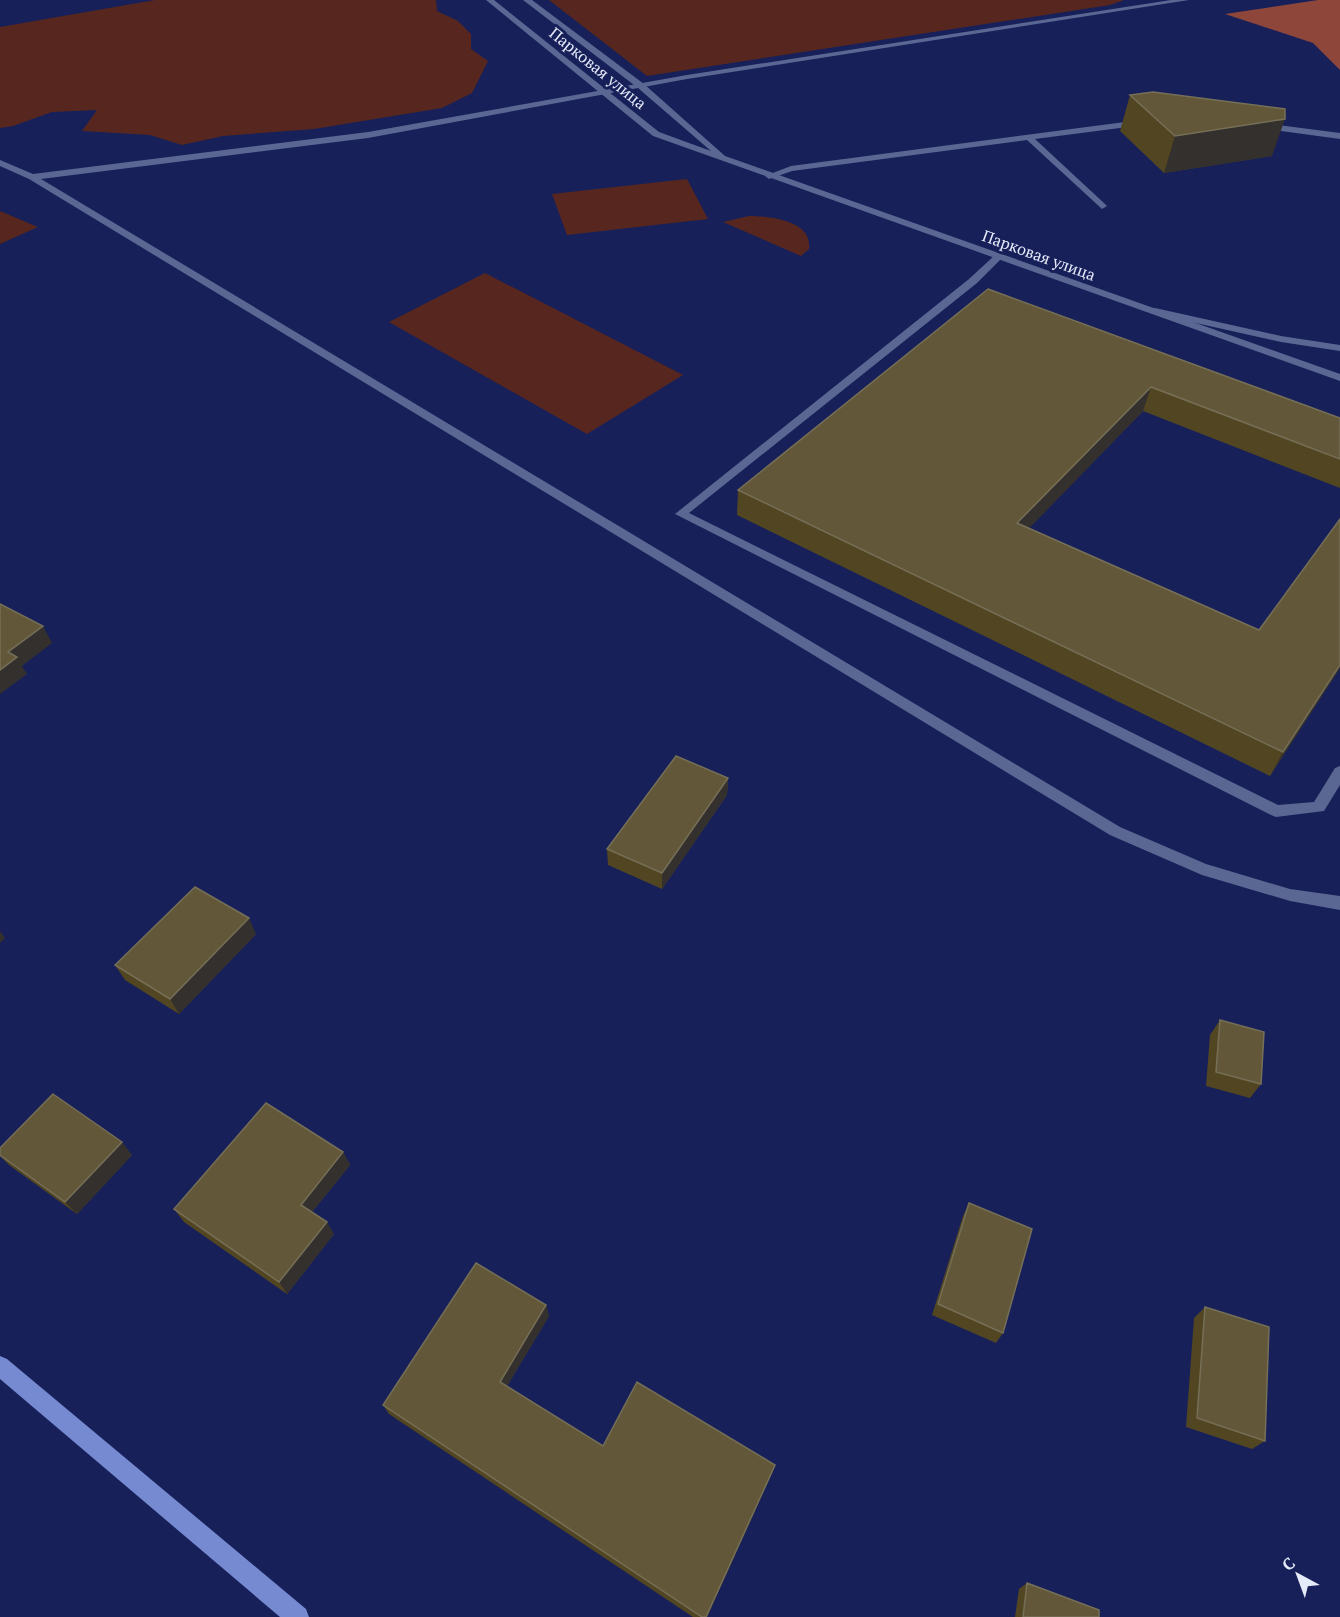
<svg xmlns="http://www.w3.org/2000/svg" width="1340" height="1617" font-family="'PT Serif',serif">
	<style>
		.green { fill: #57271f }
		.forest { fill: #8e463a }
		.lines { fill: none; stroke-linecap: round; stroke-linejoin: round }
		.lane { fill: #5a6793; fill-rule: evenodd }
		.street { fill: #5a6793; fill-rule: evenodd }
		.secondary { fill: #768ad1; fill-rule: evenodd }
		.wall { fill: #524622 }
		.shaded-wall { fill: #34302e }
		.building { fill: #625839; stroke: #766f57; stroke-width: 1.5 }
		.labels { text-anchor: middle; stroke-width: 6; stroke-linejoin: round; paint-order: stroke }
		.far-street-label { font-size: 16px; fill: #e5eaf9; stroke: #172059 }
	</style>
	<rect width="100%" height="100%" fill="#172059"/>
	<!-- green -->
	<path class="green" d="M 155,0 L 436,0 L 437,11 L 458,21 L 471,34 L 471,49 L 488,61 L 472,93 L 442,108 L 314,129 L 223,136 L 182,145 L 150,135 L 82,131 L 97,110 L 52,112 L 13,126 L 0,128 L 0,27 Z
		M 549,0 L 1124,0 L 1110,5 L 647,76 Z
		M 687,179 L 708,219 L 567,235 L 552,194 Z
		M 0,211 L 38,227 L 0,244 Z
		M 749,216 C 770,216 813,221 809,249 L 801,256 L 723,222 Z
		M 485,273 L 683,375 L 587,434 L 389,322 Z"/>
	<!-- forest -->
	<path class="forest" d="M 1318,0 L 1340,0 L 1340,70 L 1313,43 L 1225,14 Z"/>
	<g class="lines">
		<!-- lane -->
		<path class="lane" d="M 1171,0 L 1189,0 L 687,79 L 368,138 L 41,179 L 1120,827 L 1206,864 L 1290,889 L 1340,896 L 1340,910 L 1290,901 L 1202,875 L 1110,835 L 29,179 L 0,166 L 0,160 L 33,174 L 368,132 L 687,75 Z
			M 1140,120 L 1143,121 L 1143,125 L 1035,139 L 1105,204 L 1107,206 L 1102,209 L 1027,140 L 792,171 L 769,179 L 765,176 L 791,166 Z
			M 1263,123 L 1340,133 L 1340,139 L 1260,128 L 1260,124 Z
			M 995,255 L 1003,257 L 977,283 L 689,513 L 1278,805 L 1314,802 L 1335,768 L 1340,766 L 1340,785 L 1324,811 L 1276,817 L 1271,815 L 675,514 L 969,279 Z
			M 1155,308 L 1281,336 L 1340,345 L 1340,351 L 1281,342 L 1151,313 L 1150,311 Z"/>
		<!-- street -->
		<path class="street" d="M 486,0 L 494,0 L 659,132 L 711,151 L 638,88 L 523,0 L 532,0 L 644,84 L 725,156 L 1340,374 L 1340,381 L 653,136 Z"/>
		<!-- secondary -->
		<path class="secondary" d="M 0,1356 L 7,1359 L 306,1609 L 309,1617 L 280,1617 L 0,1379 Z"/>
	</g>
	<!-- wall -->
	<path class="wall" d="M 1130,95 L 1272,156 L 1164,173 L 1120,131 Z
		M 988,289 L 1340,418 L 1340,488 L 1143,411 L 1029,528 L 1340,668 L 1270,776 L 737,515 L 738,490 Z
		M 728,778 L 727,795 L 662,889 L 608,865 L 607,849 Z
		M 256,934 L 179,1014 L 125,980 L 115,965 Z
		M 1220,1020 L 1261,1084 L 1250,1098 L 1206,1086 L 1210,1035 Z
		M 0,1148 L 132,1155 L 77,1214 L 9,1165 L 0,1156 Z
		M 343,1152 L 350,1165 L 312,1212 L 334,1234 L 287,1294 L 184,1222 L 174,1209 Z
		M 969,1203 L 1003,1333 L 996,1343 L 932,1315 L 963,1216 Z
		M 546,1305 L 549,1316 L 507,1386 L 603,1446 L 775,1465 L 772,1473 L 707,1617 L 693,1617 L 389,1414 L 383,1405 Z
		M 1205,1307 L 1265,1441 L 1252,1449 L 1186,1427 L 1194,1318 Z
		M 1027,1583 L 1099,1617 L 1015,1617 L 1019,1589 Z"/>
	<!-- shaded-wall -->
	<path class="shaded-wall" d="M 1285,119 L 1272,156 L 1164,173 L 1175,136 Z
		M 1151,387 L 1143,411 L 1010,548 L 1017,523 Z
		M 43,626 L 52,643 L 22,666 L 27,674 L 0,694 L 0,670 L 8,652 Z
		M 1340,665 L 1340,668 L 1270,776 L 1283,752 Z
		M 728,778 L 727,795 L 662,889 L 662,873 Z
		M 249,918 L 256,934 L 179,1014 L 170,999 Z
		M 0,931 L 5,938 L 0,943 Z
		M 122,1142 L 132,1155 L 77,1214 L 65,1202 Z
		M 343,1152 L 350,1165 L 308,1217 L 301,1205 Z
		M 327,1222 L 334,1234 L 287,1294 L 279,1282 Z
		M 546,1305 L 549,1316 L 503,1392 L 500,1382 Z
		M 775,1465 L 772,1473 L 707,1617 L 706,1617 Z"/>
	<!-- building -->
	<path class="building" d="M 1153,92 L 1285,109 L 1285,119 L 1175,136 L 1130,95 Z
		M 988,289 L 1340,418 L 1340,459 L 1151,387 L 1017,523 L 1259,630 L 1340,519 L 1340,665 L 1283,752 L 738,490 Z
		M 0,604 L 43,626 L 8,652 L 17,657 L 0,670 Z
		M 676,756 L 728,778 L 662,873 L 607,849 Z
		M 195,887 L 249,918 L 170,999 L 115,965 Z
		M 1220,1020 L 1264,1032 L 1261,1084 L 1216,1072 Z
		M 53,1094 L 122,1142 L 65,1202 L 0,1155 L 0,1148 Z
		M 266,1103 L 343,1152 L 301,1205 L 327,1222 L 279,1282 L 174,1209 Z
		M 969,1203 L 1032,1229 L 1003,1333 L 938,1304 Z
		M 476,1263 L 546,1305 L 500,1382 L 603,1446 L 637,1382 L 775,1465 L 706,1617 L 702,1617 L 383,1405 Z
		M 1205,1307 L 1269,1327 L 1265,1441 L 1197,1418 Z
		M 1027,1583 L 1099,1610 L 1099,1617 L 1023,1617 Z"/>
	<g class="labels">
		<!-- far-street labels -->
		<g class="far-street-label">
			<text transform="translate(598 68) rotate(39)" y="6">Парковая улица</text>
			<text transform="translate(1039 255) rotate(20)" y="6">Парковая улица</text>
		</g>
	</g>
	<!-- north arrow -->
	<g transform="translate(1298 1575) rotate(319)" stroke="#172059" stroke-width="4.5" paint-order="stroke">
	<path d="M0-4.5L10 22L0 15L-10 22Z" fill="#e5eaf9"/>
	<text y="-9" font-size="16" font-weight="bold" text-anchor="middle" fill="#e5eaf9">С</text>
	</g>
</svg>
